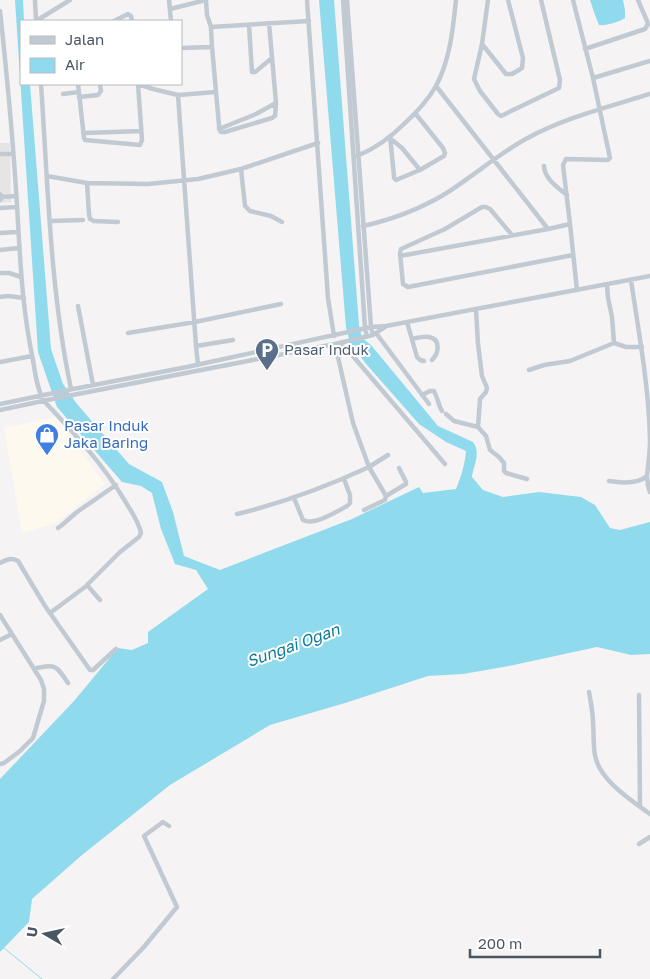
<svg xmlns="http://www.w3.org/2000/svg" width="650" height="979" font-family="'Golos Text',sans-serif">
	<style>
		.commercial { fill: #fdf9ef }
		.education { fill: #e6e4e5 }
		.water { fill: #90daee }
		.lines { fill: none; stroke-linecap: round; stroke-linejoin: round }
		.stream { stroke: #90daee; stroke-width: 1 }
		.minor { stroke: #c1cad2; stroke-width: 4.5 }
		.labels { text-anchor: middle; stroke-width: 4; stroke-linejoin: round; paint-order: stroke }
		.service-label { font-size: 15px; fill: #4e5e75; stroke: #fff; text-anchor: start }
		.shop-label { font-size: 15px; fill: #366cbe; stroke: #fff; text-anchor: start }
		.water-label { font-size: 16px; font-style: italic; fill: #0c7c9b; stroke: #fff }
	</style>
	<rect width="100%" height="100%" fill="#f5f3f3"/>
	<!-- commercial -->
	<path class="commercial" d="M 56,417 L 105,484 L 56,523 L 22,533 L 4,428 Z"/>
	<!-- education -->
	<path class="education" d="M 0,143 L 10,143 L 11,202 L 0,203 Z"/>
	<!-- water -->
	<path class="water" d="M 15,0 L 23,0 L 24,21 L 21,21 L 21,84 L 30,84 L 51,349 L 63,384 L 77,404 L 129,464 L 162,482 L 173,512 L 184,556 L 220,570 L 352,519 L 419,487 L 423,493 L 456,489 C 461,477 465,464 466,451 L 446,442 L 419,424 L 367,365 L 350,343 L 346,327 L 319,0 L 334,0 L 359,325 L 362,338 L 371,345 L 438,426 L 473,442 C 481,453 474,464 472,477 L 483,490 L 503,497 L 539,492 L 581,497 L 595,505 L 610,528 L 620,530 L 650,522 L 650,654 L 631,655 L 597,647 L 509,666 L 463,674 L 428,676 L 345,703 L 270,725 L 170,785 L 82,855 L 32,899 L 29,922 L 0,952 L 0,779 L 74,701 L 118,648 L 132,650 L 148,643 L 148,632 L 208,589 L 196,570 L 175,564 L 161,529 L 152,493 L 141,486 L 122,482 L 57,407 L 38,352 Z
		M 590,0 L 623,0 L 625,10 L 625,18 C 619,22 606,26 599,25 L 595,15 Z"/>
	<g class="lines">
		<!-- stream -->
		<path class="stream" d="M 4,948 L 42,979"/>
		<!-- minor -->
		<path class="minor" d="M 35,0 L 36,21
			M 169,0 L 171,21
			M 307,0 L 328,298 L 334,336
			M 343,0 L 365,328 L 367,336
			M 347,0 L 371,327 L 373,335
			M 488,0 L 482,44 L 474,79 L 480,91 L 498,114 L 501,116 L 559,88 L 560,80 L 541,0
			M 170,9 L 206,0 L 207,15 L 211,27 L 212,47
			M 0,11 C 7,75 13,140 17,205 C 20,257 22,309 33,360 C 35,373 37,389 44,401 C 74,433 103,464 125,501 C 131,511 139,522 141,533 L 139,537 L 120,552 L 85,587 L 50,613
			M 36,21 L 70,0
			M 114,21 L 128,14 L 131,16 L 132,21
			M 249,25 L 252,72 L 255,72 L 272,58
			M 211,27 L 309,21
			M 482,44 L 506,74 L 512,74 L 522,68 L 523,58 L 508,0
			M 585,49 L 645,29 L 648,24 L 647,21 L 638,0
			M 593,78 L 650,61
			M 41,84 C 48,186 50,289 71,389
			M 78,84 L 84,138 L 85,140 L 140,145 L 142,140 L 138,84
			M 138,84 L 153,89 L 178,95 L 196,346 L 198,365
			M 436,86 L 548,229 L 570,224 L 577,290
			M 216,92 L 219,125 L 219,129 L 221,132 L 225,132 L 272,118 L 275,116 L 276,103 L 269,23
			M 63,94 L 79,92
			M 178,95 L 216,92 L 212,47 L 181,48
			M 79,97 L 98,95 L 101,91 L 100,84
			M 219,129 L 256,114 L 276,103
			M 84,133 L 141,131
			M 390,136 L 394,176 L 394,178 L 396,180 L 420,170 L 444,156 L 445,153 L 443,148 L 415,113
			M 391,139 L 402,148 L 420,170
			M 0,154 L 13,154
			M 357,156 C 374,149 391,137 404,124 C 416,113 428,100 436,86 C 450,60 453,29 456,0
			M 544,166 C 544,178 558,188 567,195
			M 241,169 L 245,206 L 250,211 L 271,216 L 282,222
			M 47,176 L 87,183 L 148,184 L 198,179 L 241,169 L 318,143
			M 87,183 L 89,214 L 90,219 L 94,221 L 118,222
			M 0,194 L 2,197 L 0,200
			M 2,197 L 16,196
			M 0,208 L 17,207
			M 50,221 L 83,220
			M 570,224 L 563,165 L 566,159 L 608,160 L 610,158 L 593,78 L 573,0
			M 363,226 C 390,220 420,209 445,194 C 472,177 496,156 524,140 C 563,118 608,107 650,94
			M 0,233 L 18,232
			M 512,235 L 490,209 L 486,207 L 482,207 L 445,229 L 401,249 L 400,253 L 403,284 L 408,287 L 573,255
			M 0,250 L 19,248
			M 400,256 L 548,229
			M 0,273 L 9,273 L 21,277
			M 607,285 L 608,298 L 612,317 L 614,343
			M 0,297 L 8,296 L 24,298
			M 78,306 L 93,385
			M 407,322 L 417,357 L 420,360 L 424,361
			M 128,333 L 195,322 L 281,304
			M 376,333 L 429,404
			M 412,339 C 417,338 423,336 429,337 C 441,339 439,353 432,360
			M 196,346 L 233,340
			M 336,346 L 342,346 L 346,348 L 445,464
			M 0,362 L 32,356
			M 529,370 L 544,365 L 570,361 L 614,343 L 626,347 L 642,347
			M 422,395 L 430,391 L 434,391 C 438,398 438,405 442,411
			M 0,404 L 68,390 L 187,367 L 371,327 L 386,326 L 650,276
			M 0,410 L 52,399 L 335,344 L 373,335 L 385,327
			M 446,414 L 454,421 L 478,427 L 480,399 L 486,392 L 487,388 L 482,376 L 478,344 L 476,310
			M 478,427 L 486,436 L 490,450 L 499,457 L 504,463 L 504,471 L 506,473 L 527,479
			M 647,476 L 648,486 L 650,492
			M 609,481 C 621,483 638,484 647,476 C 648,465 650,453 650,441 C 649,387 639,334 631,280
			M 386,496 L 369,467 L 388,455
			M 294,498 L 303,520 C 314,526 336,512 347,506 L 350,503 L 350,495 L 344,479
			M 364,510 L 385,500 L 386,496 L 406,484 L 406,482 L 399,468
			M 237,514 C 282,503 326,487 369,467 L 353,423 L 335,344
			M 58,528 L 62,525 L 77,512 L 116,485
			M 0,563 C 6,560 11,557 18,561 L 45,606 L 90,670 L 93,670 L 116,649
			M 87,585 L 100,600
			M 0,615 L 41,680 L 44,689 L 44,701 L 33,738 L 20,751 L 4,763 L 0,764
			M 0,640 L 12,634
			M 34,669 C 55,663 57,666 68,683
			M 589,692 C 591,703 593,713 593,723 C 594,734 593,745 595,755 C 599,780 631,800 650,814
			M 639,695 L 640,807
			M 639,844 L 650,837
			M 113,979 L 143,948 L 177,907 L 144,836 L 163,822 L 169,826"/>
	</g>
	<!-- icons -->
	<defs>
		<g id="parking-pin" transform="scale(1.25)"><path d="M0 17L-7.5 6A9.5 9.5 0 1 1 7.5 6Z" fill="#5c6f8a" stroke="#fff"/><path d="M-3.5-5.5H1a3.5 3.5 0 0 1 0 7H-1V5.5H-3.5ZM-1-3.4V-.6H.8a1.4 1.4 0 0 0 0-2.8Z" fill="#fff"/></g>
		<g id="shop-pin" transform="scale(1.25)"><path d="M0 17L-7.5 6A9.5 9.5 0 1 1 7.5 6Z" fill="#3f7fe0" stroke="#fff"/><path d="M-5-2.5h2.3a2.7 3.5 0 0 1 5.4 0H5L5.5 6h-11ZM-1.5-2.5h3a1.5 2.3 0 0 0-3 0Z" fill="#fff"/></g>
	</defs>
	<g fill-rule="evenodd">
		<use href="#parking-pin" x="267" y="350"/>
		<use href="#shop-pin" x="47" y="435"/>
	</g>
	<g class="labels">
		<!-- service labels -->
		<g class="service-label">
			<text x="284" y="355">Pasar Induk</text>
		</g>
		<!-- shop labels -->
		<g class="shop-label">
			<text x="64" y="431">Pasar Induk<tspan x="64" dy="17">Jaka Baring</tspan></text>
		</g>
		<!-- water labels -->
		<g class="water-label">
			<text transform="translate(293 645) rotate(-20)" y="6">Sungai Ogan</text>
		</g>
	</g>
	<!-- legend -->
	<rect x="20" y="20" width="162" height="65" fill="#ffffff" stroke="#b7bbc0"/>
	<rect x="30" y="36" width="25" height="8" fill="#c1cad2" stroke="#b7bbc0"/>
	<text x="65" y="45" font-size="15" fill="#4a5661">Jalan</text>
	<rect x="30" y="58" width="25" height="15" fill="#90daee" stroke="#b7bbc0"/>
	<text x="65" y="70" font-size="15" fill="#4a5661">Air</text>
	<!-- north arrow -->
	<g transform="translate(45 934) rotate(279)" stroke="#ffffff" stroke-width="4" paint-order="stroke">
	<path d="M0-4L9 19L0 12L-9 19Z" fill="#4a5661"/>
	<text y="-8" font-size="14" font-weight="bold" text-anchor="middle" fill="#4a5661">U</text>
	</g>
	<!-- scale -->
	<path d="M470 949v8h130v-8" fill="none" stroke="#4a5661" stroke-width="2.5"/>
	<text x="478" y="949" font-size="15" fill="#4a5661" stroke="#ffffff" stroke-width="4" paint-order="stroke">200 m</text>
</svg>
